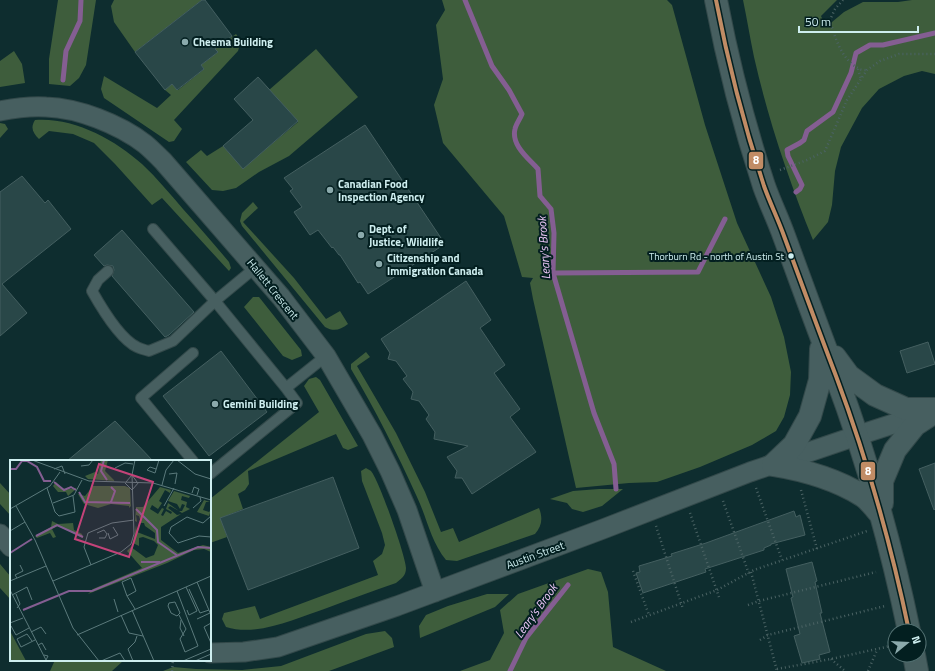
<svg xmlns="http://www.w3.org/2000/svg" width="935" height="671" font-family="'Titillium Web',sans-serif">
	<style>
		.green { fill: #3e5d3c }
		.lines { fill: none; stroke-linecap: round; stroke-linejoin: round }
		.stream { stroke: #845e92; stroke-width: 5 }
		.building { fill: #294748; stroke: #445f60 }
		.lane-casing { stroke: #33494a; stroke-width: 12 }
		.street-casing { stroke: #33494a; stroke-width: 21 }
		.secondary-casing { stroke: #33494a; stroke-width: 24 }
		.path { stroke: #4b6364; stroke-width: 2.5; stroke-dasharray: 1 3; stroke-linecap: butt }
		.lane { stroke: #475f60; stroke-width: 10 }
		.street { stroke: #475f60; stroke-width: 19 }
		.secondary { stroke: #475f60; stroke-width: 22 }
		.bus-1-casing { stroke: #031f20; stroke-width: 7 }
		.bus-1 { stroke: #c18c65; stroke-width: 4 }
		.poi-dot { fill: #8baaac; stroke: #031f20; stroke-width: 1.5 }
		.bus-dot { fill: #ceeeef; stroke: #031f20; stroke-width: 1.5 }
		.labels { text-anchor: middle; stroke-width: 4; stroke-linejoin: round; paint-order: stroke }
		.bus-label { font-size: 10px; fill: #ceeeef; stroke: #031f20; text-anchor: end }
		.poi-label { font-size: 11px; font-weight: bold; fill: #ceeeef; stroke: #031f20; text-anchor: start }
		.street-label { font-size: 11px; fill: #ceeeef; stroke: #031f20 }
		.water-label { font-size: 12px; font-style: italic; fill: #eec8f9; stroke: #031f20 }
		.inset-river { fill: none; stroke: #845e92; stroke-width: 2 }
		.inset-road { fill: none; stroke: #5b7a7c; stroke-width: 1 }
		.view { fill: #c44379; fill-opacity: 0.15; stroke: #c44379; stroke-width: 2 }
		.inset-edge { fill: none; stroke: #ceeeef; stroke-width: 2 }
		.line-badge { stroke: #031f20; stroke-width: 1.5 }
		.badge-label { font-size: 11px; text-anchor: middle; font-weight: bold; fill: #fff }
	</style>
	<rect width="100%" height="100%" fill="#0e2d2f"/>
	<!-- green -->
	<path class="green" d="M 58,0 L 96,0 L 86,65 L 79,78 L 70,86 L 49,84 L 49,59 Z
		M 114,0 L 202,0 L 135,52 L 114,22 L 111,6 Z
		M 442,0 L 667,0 L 672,5 L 705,125 L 737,223 L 771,297 L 784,337 L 791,372 L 790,395 L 784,417 L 776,431 L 752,445 L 700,467 L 657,482 L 629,483 L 576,488 L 533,299 L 530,283 L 533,278 L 522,277 L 504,216 L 443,143 L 434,105 L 443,79 L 436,25 L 445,10 Z
		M 743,0 L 837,0 L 821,16 L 826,27 L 844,12 L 863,2 L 898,2 L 912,0 L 935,0 L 935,74 L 922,71 L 904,76 L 879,89 L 862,108 L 841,147 L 835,171 L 832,205 L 828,222 L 813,240 C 789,181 768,119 754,57 C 750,38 747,19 743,0 Z
		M 236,34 L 241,41 L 238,51 L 174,120 L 182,129 L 174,141 L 169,142 L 104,98 L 101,89 L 104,76 L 157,108 L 171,95 L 165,90 L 172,84 L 178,90 L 204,69 L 201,65 L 218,52 L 215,49 Z
		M 316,49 L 358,97 L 289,156 L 259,172 L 236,188 L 223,191 L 212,190 L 186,162 L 201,150 L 207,156 L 223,146 L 243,168 L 298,122 L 269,90 Z
		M 14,51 L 22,64 L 25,83 L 0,87 L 0,61 Z
		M 35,120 C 73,117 114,139 142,164 C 157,178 170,194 183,209 C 199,227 214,244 229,262 L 231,268 L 229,271 L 162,198 L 152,205 L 115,164 L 94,143 L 73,134 L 49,131 L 39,139 C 33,133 30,128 35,120 Z
		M 0,123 L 5,124 L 8,129 L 0,138 Z
		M 253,202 L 258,208 L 243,222 L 294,278 L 326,319 L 340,311 L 348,324 C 340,330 334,332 325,327 L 242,226 L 240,221 L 242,213 Z
		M 253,297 L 259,297 L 301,350 L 302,356 L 292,360 L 283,356 L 244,307 Z
		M 366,352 L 370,357 L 357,366 L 396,433 L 425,492 L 441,532 L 453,528 L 459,542 L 539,508 C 543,518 542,526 535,534 L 457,561 L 446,560 C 431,542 427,518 417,497 C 397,453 376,411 351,369 L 351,364 Z
		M 316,377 L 320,380 L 358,446 L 348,450 L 343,448 L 336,434 L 248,471 L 249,484 L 245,490 L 238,494 L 243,509 L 221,518 L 227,537 L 210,543 L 210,499 L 319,412 L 304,386 L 309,379 Z
		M 366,468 C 366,468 371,471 371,471 C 379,480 406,557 406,568 C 406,576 401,579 396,583 C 373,591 350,599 327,608 C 297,618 258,637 226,627 L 222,619 L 224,613 L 255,606 L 260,619 L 378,575 L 373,561 L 382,554 L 385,545 L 382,533 L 362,481 L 361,471 Z
		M 0,483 L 11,495 L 11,516 L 0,504 Z
		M 599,489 L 623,489 L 602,506 L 583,512 L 572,509 L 567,503 L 550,499 L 573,491 Z
		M 0,564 L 11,577 L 11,600 L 0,588 Z
		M 588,569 L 601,572 L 608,592 L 613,647 L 666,671 L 460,671 L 490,660 L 504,633 L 500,610 L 518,594 Z
		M 487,594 L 509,594 L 495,607 L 420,638 L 419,626 L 426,615 L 448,606 Z
		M 385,631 L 392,638 L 394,647 L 329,671 L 163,671 L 173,667 L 196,669 L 242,670 L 281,666 L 366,634 Z
		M 55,660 L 121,660 L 123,661 L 112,671 L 50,671 Z"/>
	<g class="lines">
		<!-- stream -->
		<path class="stream" d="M 465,0 L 492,66 L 509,90 L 522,114 C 520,119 516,124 515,129 C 511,145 528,158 538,169 L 540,196 L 551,209 L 554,233 L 553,273 L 594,413 L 614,464 L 616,489
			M 63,80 L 66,51 L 80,21 L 81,0
			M 796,192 L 800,189 L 802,185 L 788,156 L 787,150 L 800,143 L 804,140 L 807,131 L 833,112 L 851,73 L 856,53 L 870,45 L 883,45 L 935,33
			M 553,273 L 698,272 L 725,219
			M 510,671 L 526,638 L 568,585"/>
	</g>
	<!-- building -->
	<path class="building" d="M 202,0 L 205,0 L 232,36 L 215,49 L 218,52 L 201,65 L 204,69 L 177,90 L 172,84 L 165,90 L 135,52 Z
		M 258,77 L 298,121 L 243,169 L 223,146 L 253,120 L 234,99 Z
		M 365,125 L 445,244 L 368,294 L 360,282 L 358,283 L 340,255 L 339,255 L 333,247 L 332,248 L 318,230 L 310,235 L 294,212 L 302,207 L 290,191 L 293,189 L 284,178 Z
		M 22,176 L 45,203 L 48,200 L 71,229 L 2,284 L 27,313 L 0,336 L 0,192 Z
		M 122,230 L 194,312 L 169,335 L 165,337 L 112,276 L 114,270 L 113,266 L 107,265 L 104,266 L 94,255 Z
		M 466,281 L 491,320 L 480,328 L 505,365 L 494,373 L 520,409 L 510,417 L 536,452 L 472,494 L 462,478 L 455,478 L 457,471 L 447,457 L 468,446 L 434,439 L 435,432 L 426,419 L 429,415 L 419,401 L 411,399 L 413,392 L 403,379 L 407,376 L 396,361 L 388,359 L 390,353 L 381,339 Z
		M 928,342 L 935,364 L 907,373 L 900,351 Z
		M 221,351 L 267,412 L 209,456 L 163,396 Z
		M 115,421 L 153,461 L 67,461 Z
		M 935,463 L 935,509 L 934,510 L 919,469 Z
		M 333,477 L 359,548 L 248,590 L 220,518 Z
		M 794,511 L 796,517 L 800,515 L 805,535 L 771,544 L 771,545 L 764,548 L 764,550 L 705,569 L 706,572 L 643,593 L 636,573 L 640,572 L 639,566 L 672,556 L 671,554 L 706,543 Z
		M 812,562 L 817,581 L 815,582 L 822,613 L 820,613 L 830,652 L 819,655 L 820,659 L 802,663 L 794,636 L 800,634 L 791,598 L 793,597 L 786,569 Z"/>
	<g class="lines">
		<!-- lane casing -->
		<g class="lane-casing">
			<path id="lane" d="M 256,267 L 215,301 L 286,388 L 326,356
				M 108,271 L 98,280 L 92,291 C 101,307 120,339 137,347 C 141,349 145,350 149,351 L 173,341 L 215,301 L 153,229
				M 193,461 L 141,398 L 193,353
				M 210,474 L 297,403 L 286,388"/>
		</g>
		<!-- street casing -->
		<g class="street-casing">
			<path id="street" d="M 0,111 C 15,108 30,106 46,107 C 78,108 119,124 145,144 C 151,149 157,155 163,161 L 281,297 L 326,356 L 372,435 L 390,471 L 407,510 L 435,592
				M 0,534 L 11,547
				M 210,653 L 244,652 L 278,647 L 397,606 L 603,529 L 750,472 L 856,436 L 930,412"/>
		</g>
		<!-- secondary casing -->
		<g class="secondary-casing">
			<path id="secondary" d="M 716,0 C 728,63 744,125 764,186 C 770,203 778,219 784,236 C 801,282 818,329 836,376 C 867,459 891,544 909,631
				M 835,357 L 849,376 L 875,395 L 906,409 L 935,409
				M 773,465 L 794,445 L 810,416 L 820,380 L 821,349
				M 773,465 C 804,470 836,479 863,496 C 869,500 875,508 880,514
				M 882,503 L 882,481 L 895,450 L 915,425 L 935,412
				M 914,655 L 917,671"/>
		</g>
		<!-- path -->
		<path class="path" d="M 843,0 L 835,9 L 830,20 C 834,36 842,60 858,68 C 860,70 864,70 867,70
			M 858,69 L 861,79
			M 780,170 L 807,160 L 825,151 L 847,100 L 867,70 L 880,61 L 899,54 L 935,54
			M 756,488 L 782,560
			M 801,490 L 817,549
			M 723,501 L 749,574
			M 690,513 L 719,597
			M 656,526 L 683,609
			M 633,571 L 649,615
			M 751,572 L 777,671
			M 748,605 L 759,601 L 876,572
			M 631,622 L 717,590 L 754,570 L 867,531
			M 760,640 L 768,635 L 885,606
			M 831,659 L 845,671
			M 777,669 L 831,659 L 895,645
			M 172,671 L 173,660
			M 868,671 L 877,650"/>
		<!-- lane -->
		<use href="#lane" class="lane"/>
		<!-- street -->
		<use href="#street" class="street"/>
		<!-- secondary -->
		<use href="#secondary" class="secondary"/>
		<!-- bus-1 casing -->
		<g class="bus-1-casing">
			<path id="bus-1" d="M 716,0 C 728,63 744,125 764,186 C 770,203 778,219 784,236 C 801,282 818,329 836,376 C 867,459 891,544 909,631"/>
		</g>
		<!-- bus-1 -->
		<use href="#bus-1" class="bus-1"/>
	</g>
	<!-- markers -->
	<g class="poi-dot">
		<circle cx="185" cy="42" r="4"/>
		<circle cx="330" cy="190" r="4"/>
		<circle cx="361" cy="235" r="4"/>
		<circle cx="379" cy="264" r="4"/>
		<circle cx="215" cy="404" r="4"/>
	</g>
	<circle class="bus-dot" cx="791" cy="256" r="3.5"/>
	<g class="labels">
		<!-- bus labels -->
		<g class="bus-label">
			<text x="784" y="260">Thorburn Rd - north of Austin St</text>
		</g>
		<!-- poi labels -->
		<g class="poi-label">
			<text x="193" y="46">Cheema Building</text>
			<text x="338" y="188">Canadian Food<tspan x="338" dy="13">Inspection Agency</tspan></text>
			<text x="369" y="233">Dept. of<tspan x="369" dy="13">Justice, Wildlife</tspan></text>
			<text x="387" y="262">Citizenship and<tspan x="387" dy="13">Immigration Canada</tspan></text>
			<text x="223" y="408">Gemini Building</text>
		</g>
		<!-- street labels -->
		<g class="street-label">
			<text transform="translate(273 289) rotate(51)" y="4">Hallett Crescent</text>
			<text transform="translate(535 555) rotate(-20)" y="4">Austin Street</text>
		</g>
		<!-- water labels -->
		<g class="water-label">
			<text transform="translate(544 248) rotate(-94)" y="4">Leary's Brook</text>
			<text transform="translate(536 611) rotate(-54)" y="4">Leary's Brook</text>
		</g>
	</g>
	<!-- overview -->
	<g transform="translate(10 460)">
		<rect width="201" height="201" fill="#0e2d2f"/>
		<path d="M 91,0 L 98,0 L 95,11 L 105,21 L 78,19 L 75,16 L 85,12 L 88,14 ZM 46,22 L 53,30 L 67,28 L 58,36 L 56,32 L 48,32 L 43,26 ZM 83,26 L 115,26 L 120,28 L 121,46 L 119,48 L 119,46 L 101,44 L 88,48 L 74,44 L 68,34 L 75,36 ZM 150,27 L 161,30 L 160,33 L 155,30 L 149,41 L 152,43 L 148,49 L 142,45 L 140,49 L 148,54 L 152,48 L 154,49 L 151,55 L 153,56 L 156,51 L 161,54 L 162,52 L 156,49 L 158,43 L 169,51 L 160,46 L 158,48 L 167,55 L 171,54 L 151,67 L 151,80 L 168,93 L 193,85 L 201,87 L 201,92 L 194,89 L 184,90 L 157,103 L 78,134 L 83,129 L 132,108 L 117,91 L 121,87 L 136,98 L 144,95 L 148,85 L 144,81 L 133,77 L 129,78 L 129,86 L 123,83 L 126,65 L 127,72 L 145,79 L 145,73 L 135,66 L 134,63 L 131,63 L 129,56 L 126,55 L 127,62 L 125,61 L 126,47 L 133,47 ZM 164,31 L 180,36 L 179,38 L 172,36 L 171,40 L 177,42 L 176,47 L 180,49 L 172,53 L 169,51 L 172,51 L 175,45 L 172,44 L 170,49 L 167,44 L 158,41 ZM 194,40 L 200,42 L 196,42 L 193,50 L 199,52 L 201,50 L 199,56 L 187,52 ZM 42,61 L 48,64 L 63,63 L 64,70 L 72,74 L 73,78 L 48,66 L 42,69 L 46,77 L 43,78 L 40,73 L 27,78 L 25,76 L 41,67 ZM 0,171 L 15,199 L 16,201 L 0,201 Z" fill="#3e5d3c"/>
		<path class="inset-river" d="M 94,0 L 91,11 L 97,20M 0,9 L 6,9 L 12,1 L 17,1 L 27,7 L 34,21 L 41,21M 44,22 L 54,30 L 61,27 L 66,30M 101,27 L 105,31 L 101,42M 69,32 L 75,42 L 120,43M 126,49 L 147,70 L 148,82 L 168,96M 26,76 L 47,65 L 73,77M 0,93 L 22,79M 131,102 L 150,102M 13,150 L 59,131 L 82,131 L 188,87 L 201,88"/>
		<path class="inset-road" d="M 22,0 L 79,21 L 143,23 L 201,40M 167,0 L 185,14 L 201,19M 71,6 L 79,5 L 83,0M 105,8 L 115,3 L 123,4M 44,9 L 52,6 L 55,14M 146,9 L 140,7 L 137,10 L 145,13 L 149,0M 159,14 L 167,13 L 165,24M 116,22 L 122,15 L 127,22M 115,23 L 122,30 L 129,22M 152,25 L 156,10 L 164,0M 37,28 L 45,52 L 49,56 L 65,52 L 63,36M 182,33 L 184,27 L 189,29 L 187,35M 43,43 L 64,35 L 72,20M 6,46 L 25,80 L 63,168 L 89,201M 154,46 L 164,28M 183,48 L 191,41 L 190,37M 0,49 L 40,26 L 50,12M 201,56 L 193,63 L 177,57 L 161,67 L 159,73 L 168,83 L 189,76 L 201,77M 0,71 L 15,62M 87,73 L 94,70 L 97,74 L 95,78 L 89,78M 98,73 L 100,79 L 108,75 L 103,67M 81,105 L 74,87 L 78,73 L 102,63 L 124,60M 7,118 L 5,115 L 13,111 L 10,105M 121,118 L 126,131 L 117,136 L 112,122 ZM 0,121 L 36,106M 43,121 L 111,92 L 121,84 L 124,74 L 122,15 L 125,0M 187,122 L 201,155M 176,127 L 187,151 L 179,155 L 177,150M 179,129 L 190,153 L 199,150M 0,130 L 36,200 L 38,196 L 34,195M 167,131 L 188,186 L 175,192 L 170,179 L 176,169 L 169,155M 6,134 L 10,144 L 7,148M 2,135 L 17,127 L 22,140M 117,136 L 125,149M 104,139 L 108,152M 165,142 L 170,153 L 167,156 L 161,153 L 158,146 L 159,143 ZM 122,150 L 144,201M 111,155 L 119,173 L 133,176M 187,159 L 200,153M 171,160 L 170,168 L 174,176M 0,163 L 13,158M 201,163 L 194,167 L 201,183M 1,166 L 6,175 L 19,168M 21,172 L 31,167 L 36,174M 67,175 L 201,116M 22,181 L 17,174 L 7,179 L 11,187 L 25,180M 28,185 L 32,183 L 36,190M 91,201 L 110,193 L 115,201M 123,201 L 118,189 L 125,182 L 127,176M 173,201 L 201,189M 185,201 L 201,194"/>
		<path class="view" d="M 89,4 L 143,22 L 119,97 L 65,79 Z"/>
		<rect width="201" height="201" class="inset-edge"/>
	</g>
	<g class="line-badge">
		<rect x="748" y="151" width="16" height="19" rx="4" fill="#c18c65"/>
		<rect x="860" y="461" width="16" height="20" rx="4" fill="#c18c65"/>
	</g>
	<g class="badge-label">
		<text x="756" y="164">8</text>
		<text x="868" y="475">8</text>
	</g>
	<!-- north arrow -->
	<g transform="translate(907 643) rotate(72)"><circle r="19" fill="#031f20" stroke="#547273"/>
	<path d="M0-3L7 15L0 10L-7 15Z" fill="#8baaac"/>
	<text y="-6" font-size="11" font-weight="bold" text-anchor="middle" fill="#ceeeef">N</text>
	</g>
	<!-- scale -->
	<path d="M799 26v6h119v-6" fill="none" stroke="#ceeeef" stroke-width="2"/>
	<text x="805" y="26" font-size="12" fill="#ceeeef" stroke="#031f20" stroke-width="3" paint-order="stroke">50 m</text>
</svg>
